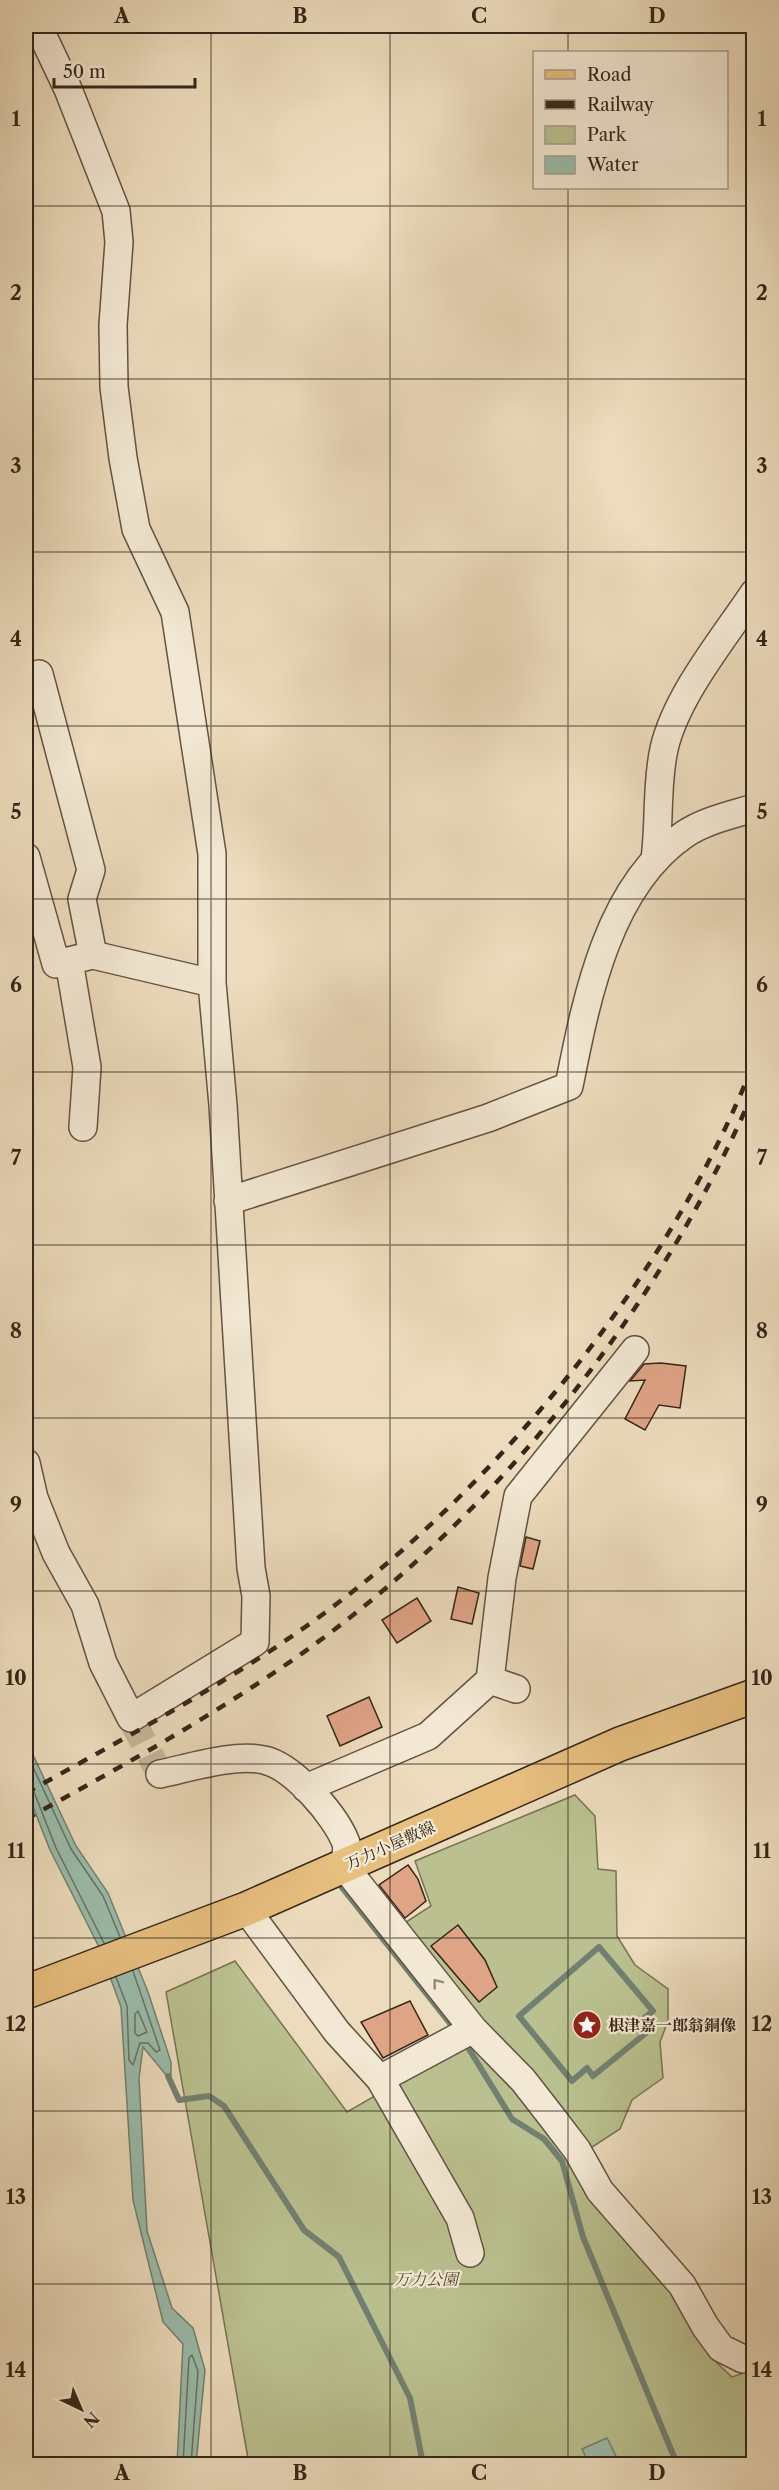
<svg xmlns="http://www.w3.org/2000/svg" width="779" height="2490" font-family="'Libre Caslon Text','Noto Serif JP',serif">
	<style>
		.green { fill: #bac08f; stroke: #787354; stroke-width: 1.5 }
		.water { fill: #9abcab; stroke: #728071; stroke-width: 1.5 }
		.lines { fill: none; stroke-linecap: round; stroke-linejoin: round }
		.shore { stroke: #687162; stroke-width: 1.5 }
		.stream { stroke: #728071; stroke-width: 6 }
		.building { fill: #dfa386; stroke: #352619; stroke-width: 1.5 }
		.minor-tunnel { stroke: #c7b79b; stroke-width: 27; stroke-dasharray: 27 14; stroke-linecap: butt }
		.minor-casing { stroke: #635342; stroke-width: 30 }
		.major-casing { stroke: #352619; stroke-width: 36 }
		.minor { stroke: #f3e8d3; stroke-width: 27 }
		.major { stroke: #e6be7e; stroke-width: 33 }
		.rail { stroke: #352619; stroke-width: 4.5; stroke-dasharray: 10 10; stroke-linecap: butt }
		.oneway { stroke: #948776 }
		.grid { fill: none; stroke: #352619; stroke-width: 1.5; stroke-opacity: 0.55 }
		.labels { text-anchor: middle; stroke-width: 4.5; stroke-linejoin: round; paint-order: stroke }
		.street-label { font-size: 16px; fill: #352619; stroke: #f3e8d3 }
		.poi-label { font-size: 16px; font-weight: bold; fill: #352619; stroke: #f3e8d3; text-anchor: start }
		.park-label { font-size: 16px; font-style: italic; fill: #564c36; stroke: #f3e8d3 }
		.neatline { fill: none; stroke: #352619; stroke-width: 2 }
		.grid-label { font-size: 20px; text-anchor: middle; font-weight: bold; fill: #352619 }
	</style>
	<rect width="100%" height="100%" fill="#ecdbbc"/>
	<filter id="stains"><feTurbulence type="fractalNoise" baseFrequency=".00333" numOctaves="4"/><feColorMatrix values="0 0 0 0 .2 0 0 0 0 .09 0 0 0 0 .02 0 0 0 .5 -.17"/></filter>
	<radialGradient id="worn" r=".72"><stop offset=".6" stop-color="#630" stop-opacity="0"/><stop offset="1" stop-color="#630" stop-opacity=".3"/></radialGradient>
	<!-- green -->
	<path class="green" d="M 575,1795 L 595,1816 L 598,1869 L 616,1871 L 617,1936 L 635,1965 L 668,1989 L 668,2021 L 660,2042 L 663,2078 L 632,2100 L 620,2129 L 572,2160 L 686,2309 L 718,2364 L 732,2377 L 753,2370 L 753,2464 L 249,2464 L 166,1992 L 235,1961 L 347,2112 L 472,2040 L 400,1926 L 431,1906 L 415,1861 Z"/>
	<!-- water -->
	<path class="water" d="M 26,1740 L 76,1846 L 108,1893 L 148,1992 L 171,2062 L 171,2081 L 143,2047 L 139,2078 L 147,2231 L 172,2308 L 193,2328 L 205,2370 L 196,2464 L 177,2464 L 183,2344 L 163,2322 L 133,2200 L 121,2007 L 100,1949 L 50,1850 L 26,1789 Z
		M 607,2438 L 620,2464 L 589,2464 L 582,2449 Z"/>
	<g class="lines">
		<!-- shore -->
		<path class="shore" d="M 26,1752 L 71,1849 L 103,1896 L 120,1937
			M 26,1788 L 34,1792 L 56,1848 L 104,1943
			M 116,1977 L 127,2006 L 129,2060 L 133,2065 L 140,2043 L 148,2043 L 156,2052 L 160,2050 L 133,1971
			M 138,2011 L 147,2032 L 138,2036 L 135,2033 L 135,2014 Z
			M 183,2464 L 189,2358 L 192,2355 L 198,2371 L 191,2464"/>
		<!-- stream -->
		<path class="stream" d="M 336,1880 L 456,2031
			M 599,1947 L 653,2011 L 638,2023 L 646,2033 L 593,2076 L 587,2068 L 572,2081 L 519,2016 Z
			M 464,2041 L 512,2119 L 544,2139 L 562,2161 L 583,2237 L 677,2464
			M 168,2076 L 179,2100 L 209,2096 L 224,2106 L 304,2230 L 339,2257 L 410,2398 L 423,2464"/>
	</g>
	<!-- building -->
	<path class="building" d="M 661,1363 L 686,1366 L 680,1408 L 659,1405 L 645,1430 L 625,1419 L 645,1380 L 630,1381 L 644,1364 Z
		M 526,1537 L 540,1541 L 533,1569 L 520,1566 Z
		M 458,1587 L 479,1593 L 472,1624 L 451,1619 Z
		M 417,1598 L 431,1621 L 397,1643 L 382,1620 Z
		M 369,1697 L 382,1727 L 340,1746 L 327,1716 Z
		M 408,1865 L 418,1879 L 426,1901 L 405,1918 L 379,1885 Z
		M 458,1925 L 485,1960 L 497,1987 L 479,2002 L 431,1946 Z
		M 410,2001 L 428,2035 L 383,2058 L 361,2022 Z"/>
	<g class="lines">
		<!-- minor-tunnel -->
		<path class="minor-tunnel" d="M 131,1718 L 160,1774"/>
		<!-- minor casing -->
		<g class="minor-casing">
			<path id="minor" d="M 26,677 L 39,674 L 91,870 L 82,899 L 93,955
				M 26,857 L 56,964 L 93,955 L 212,983
				M 655,859 C 660,822 656,785 664,749 C 676,696 724,638 754,593
				M 69,961 L 87,1067 L 83,1127
				M 228,1201 L 488,1118 L 569,1086 C 586,1001 607,887 685,834 C 704,821 731,815 754,808
				M 26,1463 L 34,1498 L 56,1553 L 85,1605 L 103,1663 L 131,1718 L 255,1642 L 256,1596 L 251,1568 L 223,1105 L 212,983 L 212,854 L 175,612 L 136,529 L 123,458 L 114,387 L 113,325 L 119,242 L 116,211 L 68,89 L 38,26
				M 516,1689 L 490,1680 L 502,1578 L 518,1496 L 635,1350
				M 160,1774 C 189,1768 235,1753 264,1760 C 293,1766 336,1816 346,1843 C 348,1850 345,1859 344,1866 L 473,2029 L 523,2080 L 551,2116 L 577,2150 L 600,2191 L 682,2285 L 705,2326 L 721,2348 L 743,2359 L 754,2357
				M 306,1788 L 428,1736 L 490,1680
				M 246,1909 L 337,2032 L 380,2079 L 460,2218 L 470,2253
				M 380,2079 L 473,2029"/>
		</g>
		<!-- major casing -->
		<g class="major-casing">
			<path id="major" d="M 26,1992 L 246,1909 L 620,1744 L 754,1696"/>
		</g>
		<!-- minor -->
		<use href="#minor" class="minor"/>
		<!-- major -->
		<use href="#major" class="major"/>
		<!-- rail -->
		<path class="rail" d="M 26,1793 C 112,1745 200,1698 282,1643 C 481,1510 666,1286 754,1062
			M 26,1819 C 117,1769 208,1719 294,1659 C 491,1522 660,1311 754,1090"/>
	</g>
	<!-- one-way arrows -->
	<defs><path id="oneway-chevron" d="M-2-3.5L2.5 0L-2 3.5" fill="none" stroke-width="1.6" stroke-linecap="round" stroke-linejoin="round" transform="scale(1.5)"/></defs>
	<use class="oneway" href="#oneway-chevron" transform="translate(437 1983) rotate(-128)"/>
	<!-- grid -->
	<path class="grid" d="M 211,26 L 211,2464M 390,26 L 390,2464M 568,26 L 568,52M 568,188 L 568,2464M 26,206 L 754,206M 26,379 L 754,379M 26,552 L 754,552M 26,726 L 754,726M 26,899 L 754,899M 26,1072 L 754,1072M 26,1245 L 754,1245M 26,1418 L 754,1418M 26,1591 L 754,1591M 26,1764 L 754,1764M 26,1938 L 754,1938M 26,2111 L 754,2111M 26,2284 L 754,2284"/>
	<!-- icons -->
	<defs>
		<g id="sight-disc" transform="scale(1.5)"><circle r="9.5" fill="#8f2418" stroke="#f3e8d3"/><path d="M0-6L1.8-2.2L6-1.7L2.9 1.2L3.7 5.4L0 3.3L-3.7 5.4L-2.9 1.2L-6-1.7L-1.8-2.2Z" fill="#fff"/></g>
	</defs>
	<g fill-rule="evenodd">
		<use href="#sight-disc" x="587" y="2025"/>
	</g>
	<g class="labels">
		<!-- street labels -->
		<g class="street-label">
			<text transform="translate(390 1845) rotate(-24)" y="6">万力小屋敷線</text>
		</g>
		<!-- poi labels -->
		<g class="poi-label">
			<text x="608" y="2031">根津嘉一郎翁銅像</text>
		</g>
		<!-- park labels -->
		<g class="park-label">
			<text x="426" y="2285">万力公園</text>
		</g>
	</g>
	<!-- margin -->
	<rect width="779" height="2490" fill="none" stroke="#ecdbbc" stroke-width="66"/>
	<!-- legend -->
	<rect x="533" y="51" width="195" height="138" fill="#f3e8d3" stroke="#a79a89" stroke-width="1.5"/>
	<rect x="545" y="70" width="30" height="9" fill="#e6be7e" stroke="#a79a89" stroke-width="1.5"/>
	<text x="587" y="81" font-size="18" fill="#352619">Road</text>
	<rect x="545" y="100" width="30" height="9" fill="#352619" stroke="#a79a89" stroke-width="1.5"/>
	<text x="587" y="111" font-size="18" fill="#352619">Railway</text>
	<rect x="545" y="126" width="30" height="18" fill="#bac08f" stroke="#a79a89" stroke-width="1.5"/>
	<text x="587" y="141" font-size="18" fill="#352619">Park</text>
	<rect x="545" y="156" width="30" height="18" fill="#9abcab" stroke="#a79a89" stroke-width="1.5"/>
	<text x="587" y="171" font-size="18" fill="#352619">Water</text>
	<!-- north arrow -->
	<g transform="translate(81 2409) rotate(136)" stroke="#f3e8d3" stroke-width="4.5" paint-order="stroke">
	<path d="M0-4.5L10 22L0 15L-10 22Z" fill="#352619"/>
	<text y="-9" font-size="16" font-weight="bold" text-anchor="middle" fill="#352619">N</text>
	</g>
	<!-- scale -->
	<path d="M54 78v9h141v-9" fill="none" stroke="#352619" stroke-width="3"/>
	<text x="63" y="78" font-size="18" fill="#352619" stroke="#f3e8d3" stroke-width="4.5" paint-order="stroke">50 m</text>
	<rect x="33" y="33" width="713" height="2424" class="neatline"/>
	<g class="grid-label">
		<text x="122" y="23">A</text>
		<text x="300" y="23">B</text>
		<text x="479" y="23">C</text>
		<text x="657" y="23">D</text>
		<text x="16" y="126">1</text>
		<text x="762" y="126">1</text>
		<text x="16" y="300">2</text>
		<text x="762" y="300">2</text>
		<text x="16" y="473">3</text>
		<text x="762" y="473">3</text>
		<text x="16" y="646">4</text>
		<text x="762" y="646">4</text>
		<text x="16" y="819">5</text>
		<text x="762" y="819">5</text>
		<text x="16" y="992">6</text>
		<text x="762" y="992">6</text>
		<text x="16" y="1165">7</text>
		<text x="762" y="1165">7</text>
		<text x="16" y="1338">8</text>
		<text x="762" y="1338">8</text>
		<text x="16" y="1512">9</text>
		<text x="762" y="1512">9</text>
		<text x="16" y="1685">10</text>
		<text x="762" y="1685">10</text>
		<text x="16" y="1858">11</text>
		<text x="762" y="1858">11</text>
		<text x="16" y="2031">12</text>
		<text x="762" y="2031">12</text>
		<text x="16" y="2204">13</text>
		<text x="762" y="2204">13</text>
		<text x="16" y="2377">14</text>
		<text x="762" y="2377">14</text>
		<text x="122" y="2480">A</text>
		<text x="300" y="2480">B</text>
		<text x="479" y="2480">C</text>
		<text x="657" y="2480">D</text>
	</g>
	<rect width="100%" height="100%" filter="url(#stains)"/>
	<rect width="100%" height="100%" fill="url(#worn)"/>
</svg>
